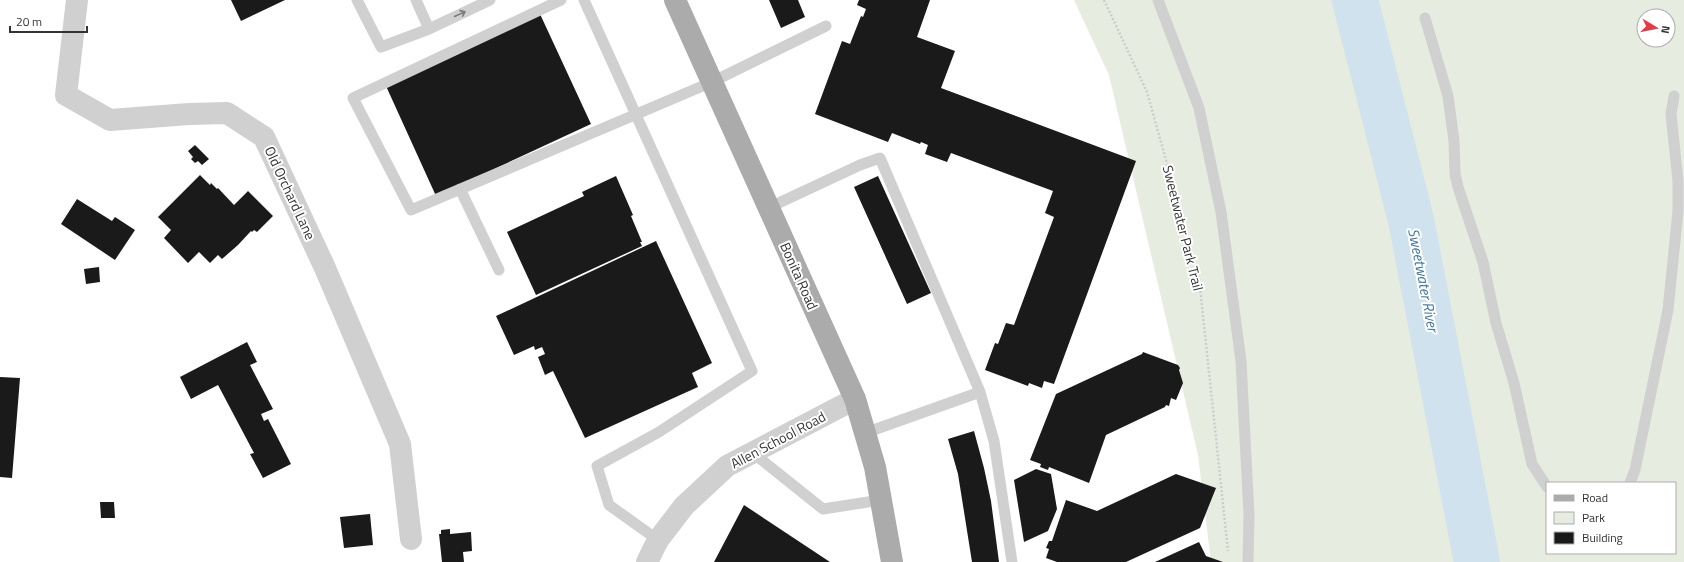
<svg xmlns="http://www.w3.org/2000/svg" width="1684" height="562" font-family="'Titillium Web',sans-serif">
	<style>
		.green { fill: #e6ecdf; fill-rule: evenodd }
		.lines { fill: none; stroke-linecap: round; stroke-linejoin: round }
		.river { stroke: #cfe2ee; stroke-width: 46 }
		.building { fill: #1a1a1a }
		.path { stroke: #cdcdcd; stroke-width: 2.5; stroke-dasharray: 2 2; stroke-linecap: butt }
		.service { stroke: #d0d0d0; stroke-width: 11 }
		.minor { stroke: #d0d0d0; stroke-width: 22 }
		.primary { stroke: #ababab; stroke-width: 22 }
		.oneway { stroke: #7a7a7a }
		.labels { text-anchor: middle; stroke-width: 4; stroke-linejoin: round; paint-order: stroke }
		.street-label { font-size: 14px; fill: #333; stroke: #fff }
		.water-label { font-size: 15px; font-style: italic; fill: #3f7597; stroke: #fff }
	</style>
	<rect width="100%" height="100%" fill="#fff"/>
	<!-- green -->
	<path class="green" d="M 1074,0 L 1684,0 L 1684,562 L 1211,562 L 1198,455 L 1109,75 ZM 1644,16 L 1668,16 L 1668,40 L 1644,40 ZM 1547,483 L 1675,483 L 1675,553 L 1547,553 Z"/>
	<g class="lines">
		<!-- river -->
		<path class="river" d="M 1355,0 L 1411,220 L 1477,562"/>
	</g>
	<!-- building -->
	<path class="building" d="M 231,0 L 285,0 L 241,21 Z
		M 769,0 L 798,0 L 805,17 L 781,28 Z
		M 859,0 L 930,0 L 917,37 L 955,51 L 941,88 L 1136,161 L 1054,384 L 1044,381 L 1042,388 L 1029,383 L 1028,386 L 985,370 L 995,343 L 998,344 L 1006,323 L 1014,325 L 1054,217 L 1045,213 L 1053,191 L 951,153 L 947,162 L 925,154 L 928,145 L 921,142 L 920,144 L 892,133 L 888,142 L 815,114 L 842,41 L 850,44 L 861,16 L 863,17 L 866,9 L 857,5 Z
		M 540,14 L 591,124 L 436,196 L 386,86 Z
		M 195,145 L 209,159 L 202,165 L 198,161 L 195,163 L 191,159 L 193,157 L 188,151 Z
		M 200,175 L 210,185 L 211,183 L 217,189 L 218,188 L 234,205 L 248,191 L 273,216 L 257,232 L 254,230 L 252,232 L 251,231 L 238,245 L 222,259 L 218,255 L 210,263 L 199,252 L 188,263 L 164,238 L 171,230 L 158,217 Z
		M 616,176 L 633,215 L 631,216 L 642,242 L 640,242 L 642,246 L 536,295 L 507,232 L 584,196 L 582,192 Z
		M 878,176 L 931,293 L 907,304 L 854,187 Z
		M 77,199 L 112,221 L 115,217 L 135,230 L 115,260 L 61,224 Z
		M 656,241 L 712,363 L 692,373 L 698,387 L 585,438 L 553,371 L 545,375 L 538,357 L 545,354 L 542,347 L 535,350 L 534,346 L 514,355 L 496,316 Z
		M 99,267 L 100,282 L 86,284 L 84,269 Z
		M 247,342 L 257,362 L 250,365 L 273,409 L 261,414 L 264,421 L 268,419 L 291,464 L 263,478 L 250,454 L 254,453 L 218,385 L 191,399 L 180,377 Z
		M 1143,352 L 1178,365 L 1180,368 L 1179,370 L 1183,383 L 1176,400 L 1171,398 L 1169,406 L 1166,405 L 1165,407 L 1106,435 L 1089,483 L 1049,467 L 1048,470 L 1040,467 L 1041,464 L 1030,460 L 1056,394 L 1142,354 Z
		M 0,377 L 20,378 L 12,478 L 0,477 Z
		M 974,431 L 984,468 L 991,501 L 999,562 L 972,562 L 958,474 L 948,439 Z
		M 1036,469 L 1051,474 L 1057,509 L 1048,531 L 1024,542 L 1014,480 Z
		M 1176,474 L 1216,488 L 1200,528 L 1126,562 L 1057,562 L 1046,558 L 1049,549 L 1046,548 L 1049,541 L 1052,541 L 1066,500 L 1097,511 Z
		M 100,502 L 114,502 L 115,518 L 101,518 Z
		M 744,505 L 830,562 L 714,562 Z
		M 370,514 L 373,545 L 344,548 L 340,517 Z
		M 450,529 L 450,534 L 471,532 L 472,551 L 463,552 L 464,562 L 442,562 L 439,534 L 441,534 L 441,530 Z
		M 1199,542 L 1206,556 L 1223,562 L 1155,562 Z"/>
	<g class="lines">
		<!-- path -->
		<path class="path" d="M 1104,0 L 1147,92 L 1199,278 L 1228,551"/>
		<!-- service -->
		<path class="service" d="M 357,0 L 381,47 L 429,29 L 490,0
			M 416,0 L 429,29
			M 561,0 L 353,98 L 411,210 L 712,82 L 826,26
			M 584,0 L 752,371 L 659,432 L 597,466 L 609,505 L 658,540
			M 1158,0 L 1199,108 L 1221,212 L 1241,361 L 1249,515 L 1248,562
			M 1425,18 L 1448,96 L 1454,141 L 1455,174 L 1458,187 L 1483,262 L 1496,323 L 1514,383 L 1532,464 L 1547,487
			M 460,189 L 499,270
			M 768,208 L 860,165 L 880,158 L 980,392 L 865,433
			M 980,392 L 994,441 L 1012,562
			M 753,453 L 823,509 L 881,500
			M 1630,483 L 1635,470 L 1668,310 L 1678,211 L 1678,181 L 1671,114 L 1674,96"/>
		<!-- minor -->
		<path class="minor" d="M 77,0 L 66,95 L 110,120 L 189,114 L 227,113 L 264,137 L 325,268 L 400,444 L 411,539
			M 647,562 L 658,540 L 684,506 L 727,466 L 855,399"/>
		<!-- primary -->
		<path class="primary" d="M 675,0 L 855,399 L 875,467 L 892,562"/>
	</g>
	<!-- one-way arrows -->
	<defs><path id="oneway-shaft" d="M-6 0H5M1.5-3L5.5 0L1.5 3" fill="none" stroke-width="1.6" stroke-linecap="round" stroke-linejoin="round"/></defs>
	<use class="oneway" href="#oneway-shaft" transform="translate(460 14) rotate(-25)"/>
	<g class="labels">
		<!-- street labels -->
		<g class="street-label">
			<text transform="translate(290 193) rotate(65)" y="5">Old Orchard Lane</text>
			<text transform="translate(1183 228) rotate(76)" y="5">Sweetwater Park Trail</text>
			<text transform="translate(799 276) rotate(66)" y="5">Bonita Road</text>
			<text transform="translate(778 440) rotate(-28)" y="5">Allen School Road</text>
		</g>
		<!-- water labels -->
		<g class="water-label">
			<text transform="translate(1423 280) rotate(79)" y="5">Sweetwater River</text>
		</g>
	</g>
	<!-- legend -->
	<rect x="1546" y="482" width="130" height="72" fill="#ffffff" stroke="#adadad"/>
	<rect x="1554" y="495" width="20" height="6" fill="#ababab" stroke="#adadad"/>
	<text x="1582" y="502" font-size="12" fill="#333333">Road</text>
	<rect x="1554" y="512" width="20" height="12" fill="#e6ecdf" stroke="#adadad"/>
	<text x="1582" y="522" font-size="12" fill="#333333">Park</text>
	<rect x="1554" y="532" width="20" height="12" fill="#1a1a1a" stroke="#adadad"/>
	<text x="1582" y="542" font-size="12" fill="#333333">Building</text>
	<!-- north arrow -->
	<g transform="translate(1656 28) rotate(100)"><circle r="19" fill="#ffffff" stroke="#adadad"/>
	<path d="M0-3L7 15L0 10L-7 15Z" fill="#e63946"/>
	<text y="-6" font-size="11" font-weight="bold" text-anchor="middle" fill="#333333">N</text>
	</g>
	<!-- scale -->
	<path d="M10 26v6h77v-6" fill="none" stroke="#333333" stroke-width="2"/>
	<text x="16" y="26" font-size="12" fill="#333333" stroke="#ffffff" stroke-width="3" paint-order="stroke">20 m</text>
</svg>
